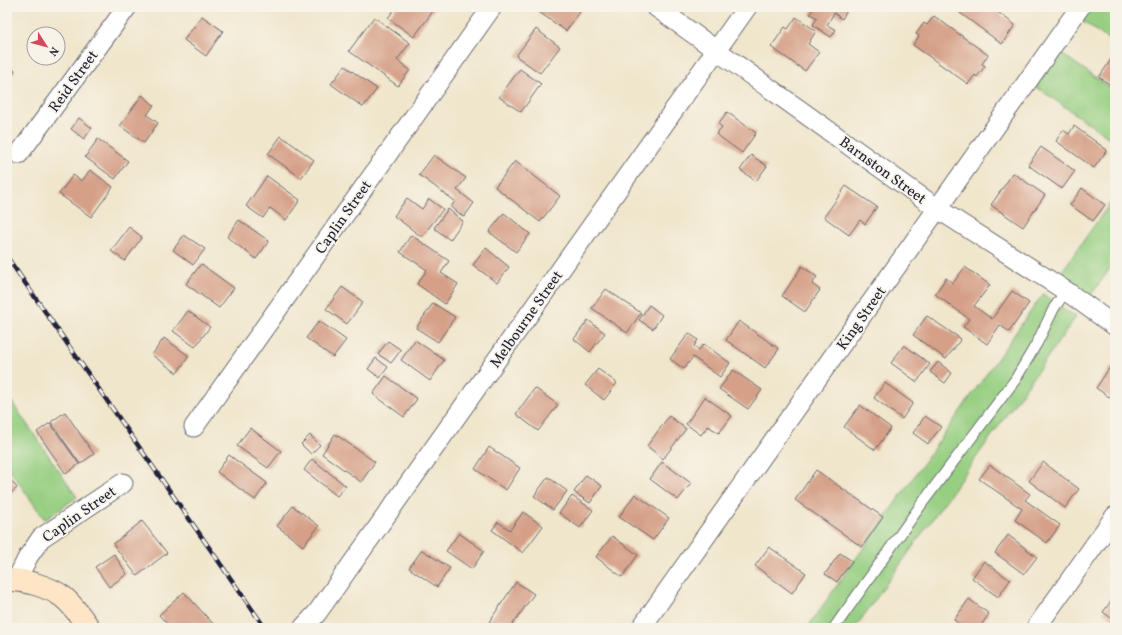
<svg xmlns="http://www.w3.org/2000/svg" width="1122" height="635" font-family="Vollkorn,serif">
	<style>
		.green { fill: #97cf82; stroke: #5c785e }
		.building { fill: #d6a088 }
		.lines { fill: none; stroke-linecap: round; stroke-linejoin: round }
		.lane-casing { stroke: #6a676e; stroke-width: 12 }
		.street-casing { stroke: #6a676e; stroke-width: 21 }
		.secondary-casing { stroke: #6a676e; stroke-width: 24 }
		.lane { stroke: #fff; stroke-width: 10 }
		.street { stroke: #fff; stroke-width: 19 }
		.secondary { stroke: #fde5c5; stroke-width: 22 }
		.rail-casing { stroke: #22223b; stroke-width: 4.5 }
		.rail { stroke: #f7f3e8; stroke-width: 3; stroke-dasharray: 9; stroke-linecap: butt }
		.labels { text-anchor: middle; stroke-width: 3.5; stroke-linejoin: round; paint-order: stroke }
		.street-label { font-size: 15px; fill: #22223b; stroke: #f7f3e8 }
	</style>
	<rect width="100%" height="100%" fill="#f7f3e8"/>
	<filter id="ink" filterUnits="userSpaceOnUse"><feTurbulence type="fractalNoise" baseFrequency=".025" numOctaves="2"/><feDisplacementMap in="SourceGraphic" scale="8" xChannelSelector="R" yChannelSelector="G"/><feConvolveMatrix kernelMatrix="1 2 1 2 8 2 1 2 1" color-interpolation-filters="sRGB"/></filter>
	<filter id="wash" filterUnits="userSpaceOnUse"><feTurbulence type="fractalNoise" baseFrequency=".012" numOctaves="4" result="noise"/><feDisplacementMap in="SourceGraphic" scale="16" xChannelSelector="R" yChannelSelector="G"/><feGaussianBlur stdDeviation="0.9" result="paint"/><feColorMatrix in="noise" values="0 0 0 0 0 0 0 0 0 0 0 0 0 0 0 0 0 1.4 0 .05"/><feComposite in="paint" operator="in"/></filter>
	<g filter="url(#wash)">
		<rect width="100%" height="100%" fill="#f0e6cc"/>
		<!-- green -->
		<path class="green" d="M 1092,7 L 1115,7 L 1115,44 L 1082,21 Z
			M 1059,52 L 1115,91 L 1115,142 L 1035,86 Z
			M 1115,196 L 1115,261 L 1089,298 L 1058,277 Z
			M 1043,294 L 1076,317 L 855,628 L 807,628 Z
			M 7,395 L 77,497 L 45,520 L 7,466 Z"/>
		<g id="blocks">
			<!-- building -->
			<path class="building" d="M 396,7 L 436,7 L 414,37 L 388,18 Z
				M 538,7 L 580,7 L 582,9 L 566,31 L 536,10 Z
				M 814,7 L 849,7 L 842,19 L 834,13 L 827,25 L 836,30 L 831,37 L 813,25 L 817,18 L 810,14 Z
				M 965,7 L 991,7 L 1015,25 L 1002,44 L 960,13 Z
				M 202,16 L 223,31 L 206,56 L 184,40 Z
				M 934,16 L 988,55 L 982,64 L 985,66 L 977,77 L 975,75 L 968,84 L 913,45 L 919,36 L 916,34 L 924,23 L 927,25 Z
				M 374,17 L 410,43 L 397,60 L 410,70 L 398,86 L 349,51 Z
				M 796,17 L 816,31 L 808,44 L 819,52 L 805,71 L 771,47 L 785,27 L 788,29 Z
				M 536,29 L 560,47 L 540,73 L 516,56 Z
				M 1115,54 L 1115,88 L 1099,77 Z
				M 7,65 L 15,71 L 7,82 Z
				M 345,66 L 377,89 L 363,107 L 331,84 Z
				M 520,69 L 541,84 L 521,112 L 499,97 Z
				M 142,95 L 154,105 L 147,115 L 158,123 L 144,143 L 120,126 Z
				M 727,112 L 756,133 L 742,153 L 716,134 L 722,127 L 718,124 Z
				M 79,118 L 92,128 L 84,139 L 71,129 Z
				M 1074,126 L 1107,150 L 1094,168 L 1056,141 L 1063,130 L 1069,134 Z
				M 281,136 L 314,160 L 301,178 L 268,154 Z
				M 98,139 L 128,161 L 115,179 L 85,157 Z
				M 1041,147 L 1075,171 L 1062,189 L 1028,165 Z
				M 434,155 L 466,178 L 457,190 L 474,203 L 464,217 L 451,207 L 455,201 L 419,175 Z
				M 751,155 L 767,166 L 756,181 L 740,170 Z
				M 515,161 L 560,196 L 540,222 L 495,187 Z
				M 90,170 L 113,187 L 91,217 L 59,194 L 73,175 L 82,181 Z
				M 1013,173 L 1045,195 L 1023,227 L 991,205 Z
				M 267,176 L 300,200 L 286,220 L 270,208 L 263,218 L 246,206 Z
				M 846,186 L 877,207 L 865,224 L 860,220 L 849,235 L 824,217 Z
				M 1082,188 L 1105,205 L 1093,221 L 1070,205 Z
				M 407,198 L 422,209 L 429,199 L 443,209 L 422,237 L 394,216 Z
				M 448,209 L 463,221 L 450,240 L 434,228 Z
				M 504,213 L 530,234 L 516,252 L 489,232 Z
				M 239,220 L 269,241 L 256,259 L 227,237 Z
				M 129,227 L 142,237 L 125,261 L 111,251 Z
				M 184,235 L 205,249 L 193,265 L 173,250 Z
				M 411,235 L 449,261 L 441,273 L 458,284 L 445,304 L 417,284 L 427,270 L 400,252 Z
				M 486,248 L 509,267 L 497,283 L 473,265 Z
				M 201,264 L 234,288 L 219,308 L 186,284 Z
				M 802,266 L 817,277 L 812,284 L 820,290 L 805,312 L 782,296 Z
				M 965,267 L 990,285 L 974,306 L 992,319 L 1012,291 L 1029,303 L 1009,332 L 1000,325 L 987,344 L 963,327 L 969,319 L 935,294 L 946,278 L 953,283 Z
				M 342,287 L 363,302 L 347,324 L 326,309 Z
				M 606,289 L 641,313 L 627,333 L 592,308 Z
				M 433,303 L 455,317 L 438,342 L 416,328 Z
				M 649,305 L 662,315 L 653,329 L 639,320 Z
				M 188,311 L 210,327 L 195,347 L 173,331 Z
				M 927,316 L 961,339 L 946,359 L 913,335 Z
				M 588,320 L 605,333 L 590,352 L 574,339 Z
				M 319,321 L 346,340 L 333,357 L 306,338 Z
				M 739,321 L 779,349 L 765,368 L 726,340 Z
				M 689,333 L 698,340 L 694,346 L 699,350 L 704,344 L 730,363 L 720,377 L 693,357 L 684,369 L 670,359 Z
				M 164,338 L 189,356 L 177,373 L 152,355 Z
				M 415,340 L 444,360 L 430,381 L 401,360 Z
				M 388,341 L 401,350 L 391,363 L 378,354 Z
				M 904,345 L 930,364 L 917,382 L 891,363 Z
				M 376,358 L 388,367 L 380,378 L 368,369 Z
				M 938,362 L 952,373 L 945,383 L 930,372 Z
				M 1110,367 L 1115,370 L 1115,401 L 1096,388 Z
				M 598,369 L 617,383 L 604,400 L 585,385 Z
				M 733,370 L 762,390 L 748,409 L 719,389 Z
				M 386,376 L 417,399 L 404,417 L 373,394 Z
				M 885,383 L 913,403 L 902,419 L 874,398 Z
				M 535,388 L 558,405 L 538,431 L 516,414 Z
				M 705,397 L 732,416 L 719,433 L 708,426 L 701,435 L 686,424 Z
				M 860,405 L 891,428 L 875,450 L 844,427 Z
				M 65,412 L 94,454 L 80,464 L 51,422 Z
				M 669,416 L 686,429 L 663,459 L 647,446 Z
				M 925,416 L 941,427 L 928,444 L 913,433 Z
				M 50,423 L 79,464 L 66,474 L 37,432 Z
				M 250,428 L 281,451 L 268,468 L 237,446 Z
				M 335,434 L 375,462 L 361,482 L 322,454 Z
				M 310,435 L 320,445 L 311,454 L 301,444 Z
				M 489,447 L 520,468 L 506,490 L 475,469 Z
				M 229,455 L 267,483 L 255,500 L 217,472 Z
				M 312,459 L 346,486 L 337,496 L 304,470 Z
				M 662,462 L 691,483 L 678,500 L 650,479 Z
				M 1043,462 L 1079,489 L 1065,508 L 1029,481 Z
				M 990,465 L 1030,494 L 1025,500 L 1060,525 L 1047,543 L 1015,520 L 1022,509 L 979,479 Z
				M 816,470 L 883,517 L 862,547 L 795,500 Z
				M 7,475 L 17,488 L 7,496 Z
				M 586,475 L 602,486 L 590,503 L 574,492 Z
				M 548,477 L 567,491 L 553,510 L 534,496 Z
				M 635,494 L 669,518 L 653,540 L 619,517 Z
				M 572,496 L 593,510 L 580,528 L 559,513 Z
				M 293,506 L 319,526 L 303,546 L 277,526 Z
				M 523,512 L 543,526 L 523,553 L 492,530 L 498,522 L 510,530 Z
				M 142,521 L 167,553 L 137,576 L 113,544 Z
				M 459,533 L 484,551 L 472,569 L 446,551 Z
				M 1008,535 L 1037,557 L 1024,574 L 995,553 Z
				M 612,536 L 638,555 L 622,577 L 596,557 Z
				M 769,547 L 806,573 L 792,593 L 755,566 Z
				M 422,550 L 450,568 L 437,587 L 409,568 Z
				M 840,553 L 852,561 L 837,582 L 825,574 Z
				M 114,554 L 127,574 L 109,587 L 95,567 Z
				M 984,561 L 1010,580 L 998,597 L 972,578 Z
				M 516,582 L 534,594 L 510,628 L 498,628 L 489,622 Z
				M 184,592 L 217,628 L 171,628 L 159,615 Z
				M 1115,596 L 1115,621 L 1103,612 Z
				M 969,599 L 989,614 L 979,628 L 964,628 L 954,620 Z"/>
		</g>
	</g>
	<g filter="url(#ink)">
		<use href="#blocks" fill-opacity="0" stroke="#6a676e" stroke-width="1"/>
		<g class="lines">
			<!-- lane casing -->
			<g class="lane-casing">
				<path id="lane" d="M 834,628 L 923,502 L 1015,380 L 1037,343 L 1054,308 L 1066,291"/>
			</g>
			<!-- street casing -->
			<g class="street-casing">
				<path id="street" d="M 656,7 L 938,209 L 1066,291 L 1115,326
					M 19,154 L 127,7
					M 194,427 L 492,7
					M 17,579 L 28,557 L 41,538 L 123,483
					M 303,628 L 317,613 L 747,7
					M 641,628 L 1080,7
					M 1036,628 L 1115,516"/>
			</g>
			<!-- secondary casing -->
			<g class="secondary-casing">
				<path id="secondary" d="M 7,580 C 23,579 50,587 63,597 C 73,605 82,618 89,628"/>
			</g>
			<!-- lane -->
			<use href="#lane" class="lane"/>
			<!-- street -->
			<use href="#street" class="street"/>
			<!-- secondary -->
			<use href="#secondary" class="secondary"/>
			<!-- rail casing -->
			<g class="rail-casing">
				<path id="rail" d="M 7,257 L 265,628"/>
			</g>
			<!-- rail -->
			<use href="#rail" class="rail"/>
		</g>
	</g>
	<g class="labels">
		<!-- street labels -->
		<g class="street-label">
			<text transform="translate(73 81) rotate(-54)" y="5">Reid Street</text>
			<text transform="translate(883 170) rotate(36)" y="5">Barnston Street</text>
			<text transform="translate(343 217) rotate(-55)" y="5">Caplin Street</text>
			<text transform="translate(861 318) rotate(-55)" y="5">King Street</text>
			<text transform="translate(526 319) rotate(-55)" y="5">Melbourne Street</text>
			<text transform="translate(79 514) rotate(-35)" y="5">Caplin Street</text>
		</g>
	</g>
	<!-- margin -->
	<rect width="1122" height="635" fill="none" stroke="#f7f3e8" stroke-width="24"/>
	<!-- north arrow -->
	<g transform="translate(46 46) rotate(126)"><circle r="19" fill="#f7f3e8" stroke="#a29fa3"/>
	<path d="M0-3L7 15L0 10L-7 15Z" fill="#d1495b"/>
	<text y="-6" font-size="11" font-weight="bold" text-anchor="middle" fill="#22223b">N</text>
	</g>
</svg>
